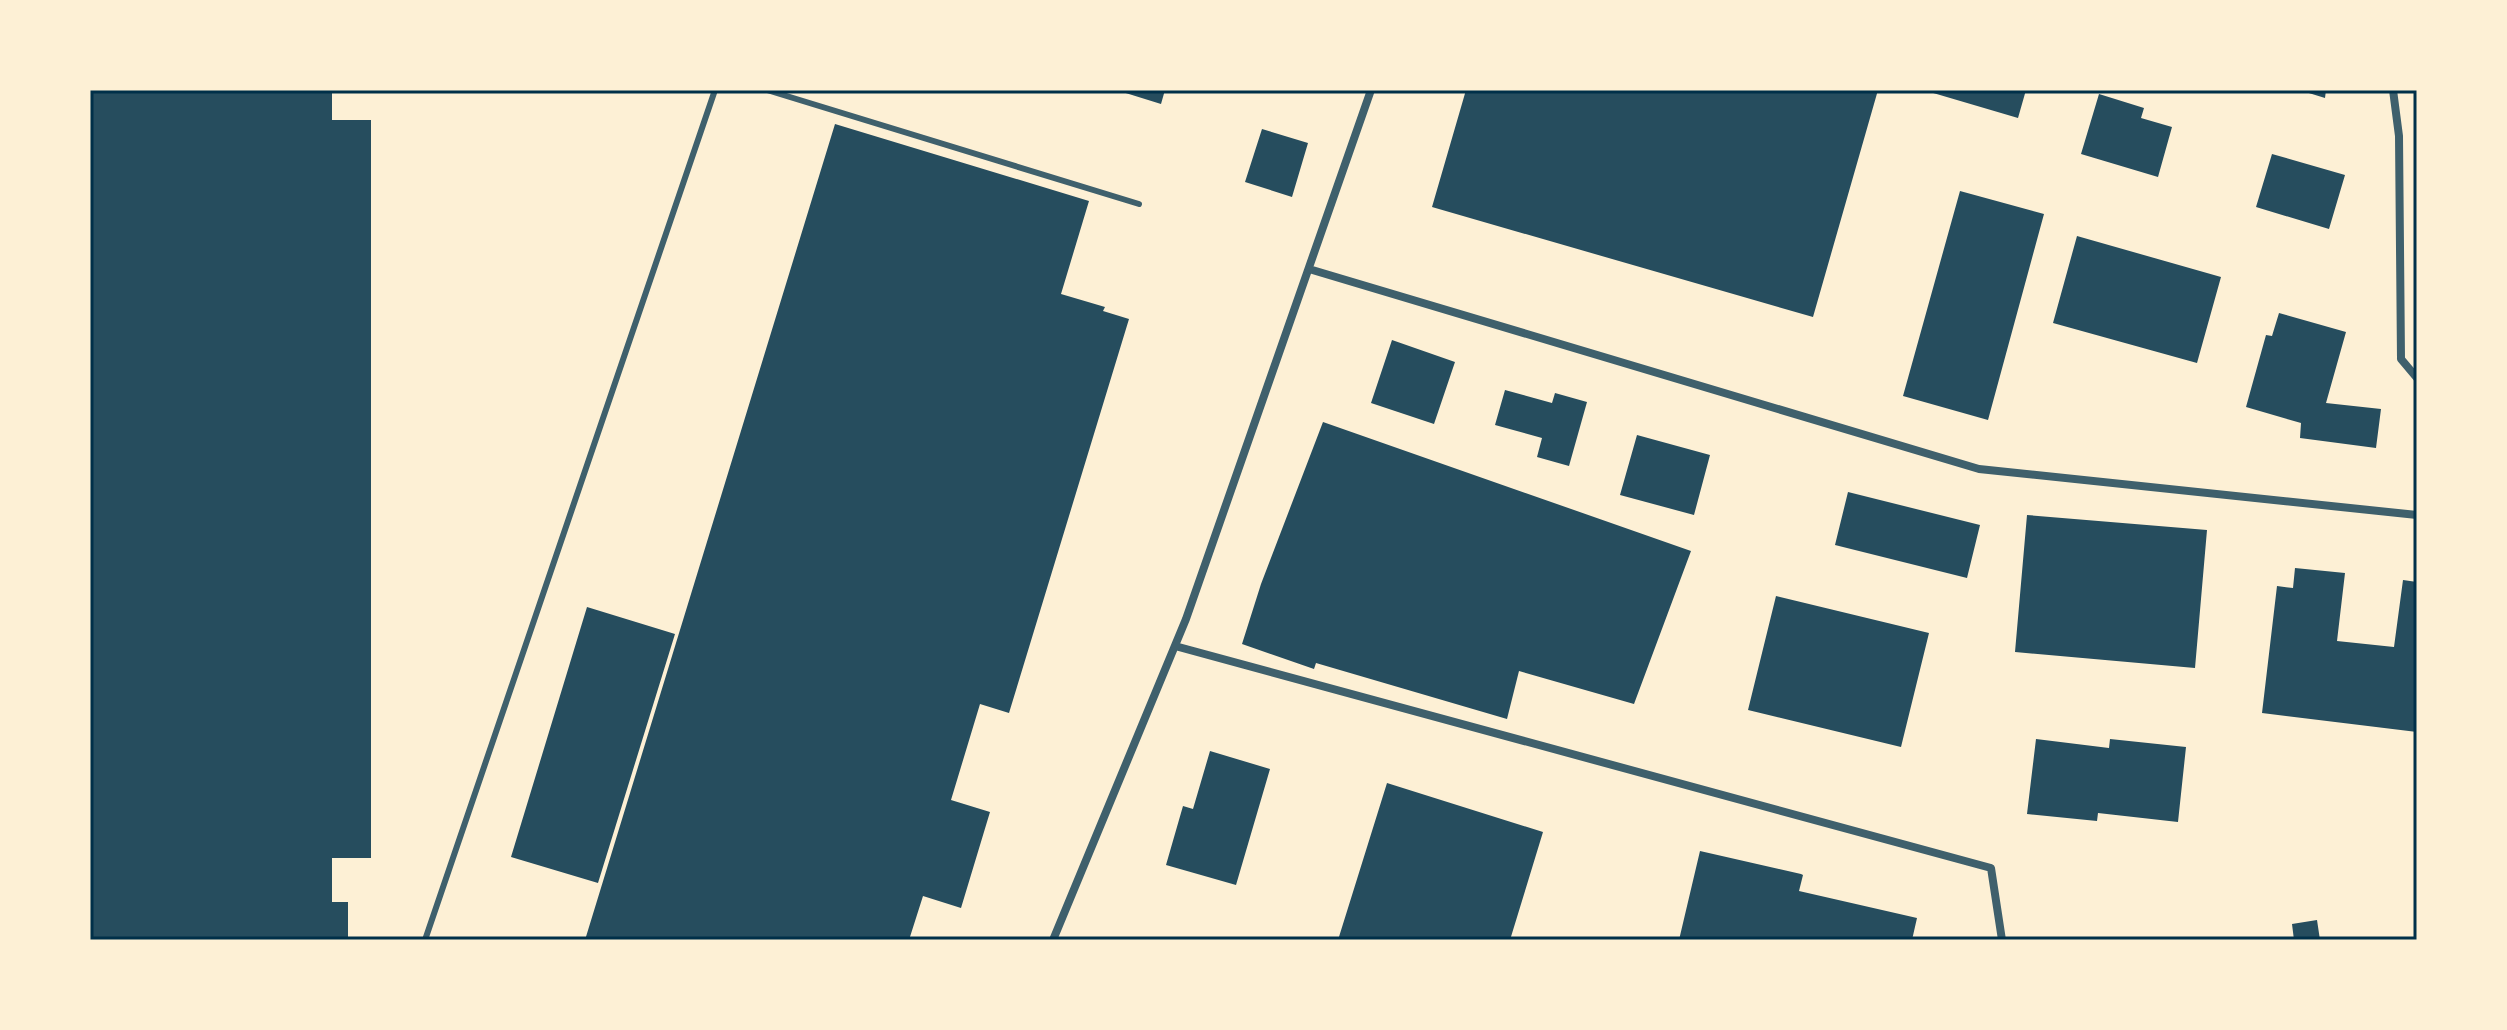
<svg xmlns="http://www.w3.org/2000/svg" width="2507" height="1030" font-family="Poppins,sans-serif">
	<style>
		.building { fill: #264d5e }
		.lines { fill: none; stroke-linecap: round; stroke-linejoin: round }
		.service { stroke: #3f606c; stroke-width: 6 }
		.minor { stroke: #3f606c; stroke-width: 8 }
		.neatline { fill: none; stroke: #003049; stroke-width: 3 }
	</style>
	<rect width="100%" height="100%" fill="#fdf0d5"/>
	<!-- building -->
	<path class="building" d="M 90,90 L 332,90 L 332,120 L 371,120 L 371,858 L 332,858 L 332,902 L 348,902 L 348,940 L 90,940 Z
		M 1116,90 L 1165,90 L 1161,104 Z
		M 1466,90 L 1878,90 L 1813,317 L 1432,207 Z
		M 1923,90 L 2026,90 L 2018,118 Z
		M 2299,90 L 2326,90 L 2325,98 Z
		M 2099,94 L 2144,108 L 2141,118 L 2172,127 L 2158,177 L 2081,154 Z
		M 835,124 L 1089,201 L 1061,294 L 1105,307 L 1103,311 L 1129,319 L 1009,713 L 980,704 L 951,800 L 990,812 L 961,908 L 923,896 L 909,940 L 585,940 Z
		M 1262,129 L 1308,143 L 1292,197 L 1245,182 Z
		M 2272,154 L 2345,175 L 2329,229 L 2256,207 Z
		M 1960,191 L 2044,214 L 1988,420 L 1903,396 Z
		M 2077,236 L 2221,277 L 2197,363 L 2053,323 Z
		M 2279,313 L 2346,332 L 2326,403 L 2381,409 L 2376,448 L 2300,438 L 2301,423 L 2246,407 L 2266,335 L 2272,336 Z
		M 1392,340 L 1455,362 L 1434,424 L 1371,403 Z
		M 1505,390 L 1552,403 L 1555,393 L 1587,402 L 1569,466 L 1537,457 L 1542,438 L 1495,425 Z
		M 1323,422 L 1691,551 L 1634,704 L 1519,671 L 1507,719 L 1316,663 L 1314,669 L 1242,644 L 1261,584 Z
		M 1637,435 L 1710,455 L 1694,515 L 1620,495 Z
		M 1848,492 L 1980,525 L 1967,578 L 1835,545 Z
		M 2027,515 L 2207,530 L 2195,668 L 2015,652 Z
		M 2295,568 L 2345,573 L 2337,641 L 2394,647 L 2403,580 L 2417,582 L 2417,732 L 2262,713 L 2277,586 L 2293,588 Z
		M 1776,596 L 1929,633 L 1901,747 L 1748,710 Z
		M 587,607 L 675,634 L 598,883 L 511,857 Z
		M 2036,739 L 2109,748 L 2110,739 L 2186,747 L 2178,822 L 2098,813 L 2097,821 L 2027,814 Z
		M 1210,751 L 1270,769 L 1236,885 L 1166,865 L 1183,806 L 1193,809 Z
		M 1387,783 L 1543,832 L 1510,940 L 1338,940 Z
		M 1700,851 L 1801,874 L 1803,875 L 1799,891 L 1917,918 L 1912,940 L 1679,940 Z
		M 2317,920 L 2320,940 L 2294,940 L 2292,924 Z"/>
	<g class="lines">
		<!-- service -->
		<path class="service" d="M 767,90 L 1139,204
			M 425,940 L 715,90"/>
		<!-- minor -->
		<path class="minor" d="M 2393,90 L 2399,136 L 2401,359 L 2417,378
			M 1309,269 L 1979,469 L 2417,515
			M 1175,646 L 1991,868 L 2002,940
			M 1053,940 L 1186,619 L 1371,90"/>
	</g>
	<!-- border -->
	<rect width="2507" height="1030" fill="none" stroke="#fdf0d5" stroke-width="184"/>
	<rect x="92" y="92" width="2323" height="846" class="neatline"/>
</svg>
